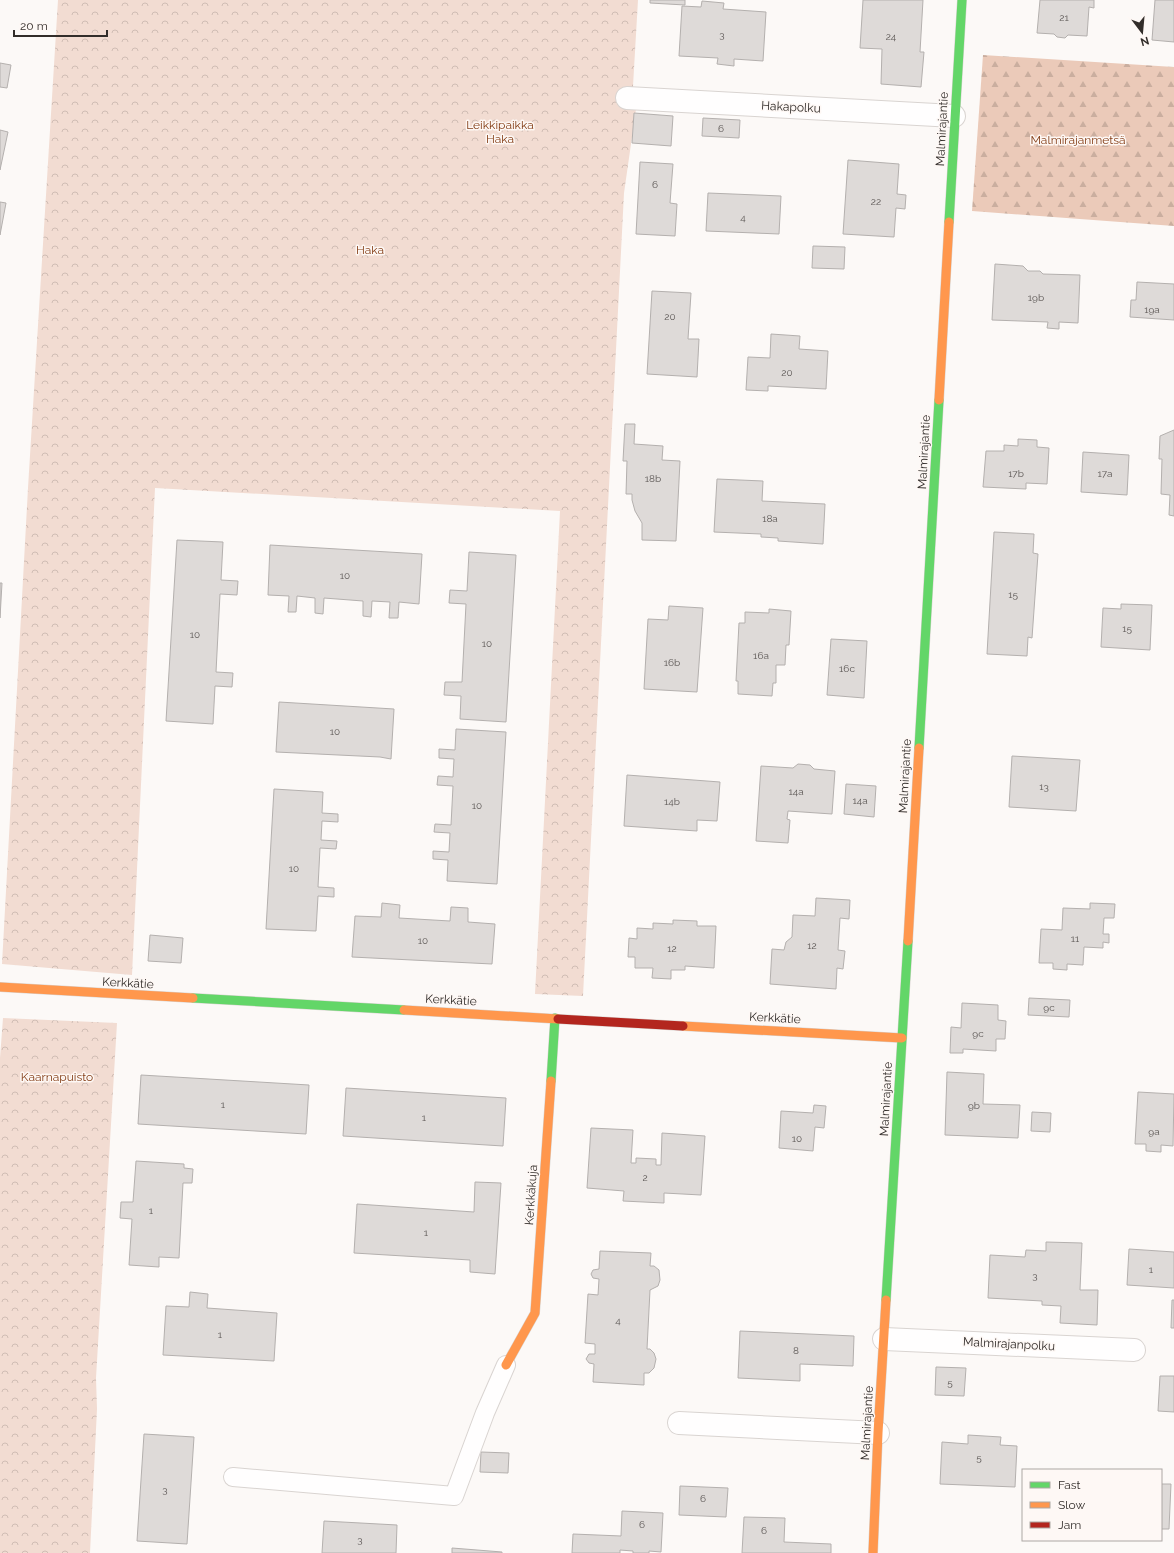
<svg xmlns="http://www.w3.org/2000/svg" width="1174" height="1553" font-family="Raleway,sans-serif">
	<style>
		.forest { fill: url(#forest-firs) }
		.park { fill: url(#park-crowns) }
		.building { fill: #dedad8; stroke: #b4b0ae }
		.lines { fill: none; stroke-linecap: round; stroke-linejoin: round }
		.lane-casing { stroke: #d9d4d1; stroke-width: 20 }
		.street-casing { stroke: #d9d4d1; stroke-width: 24 }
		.fast-casing { stroke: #d9d4d1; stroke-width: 10 }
		.slow-casing { stroke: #d9d4d1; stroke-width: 10 }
		.jam-casing { stroke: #d9d4d1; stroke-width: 10 }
		.lane { stroke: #fffefe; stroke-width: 18 }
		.street { stroke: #fffefe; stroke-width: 22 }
		.fast { stroke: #63d668; stroke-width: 9 }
		.slow { stroke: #ff974d; stroke-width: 9 }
		.jam { stroke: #b3261e; stroke-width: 9 }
		.labels { text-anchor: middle; stroke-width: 3; stroke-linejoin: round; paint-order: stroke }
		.number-label { font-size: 10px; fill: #5d5856 }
		.street-label { font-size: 12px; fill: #322d2a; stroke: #fef8f5 }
		.park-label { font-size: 12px; fill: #823b13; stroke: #fef8f5 }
	</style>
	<defs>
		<pattern id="forest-firs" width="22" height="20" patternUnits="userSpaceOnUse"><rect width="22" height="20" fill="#ebcab9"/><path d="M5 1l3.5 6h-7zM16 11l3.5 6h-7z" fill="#caae9f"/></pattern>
		<pattern id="park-crowns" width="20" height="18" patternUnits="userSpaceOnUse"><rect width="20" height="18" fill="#f2dcd2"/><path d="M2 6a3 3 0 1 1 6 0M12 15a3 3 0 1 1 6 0" fill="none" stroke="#d0bdb4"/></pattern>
	</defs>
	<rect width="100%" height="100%" fill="#fcf9f7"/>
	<!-- forest -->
	<path class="forest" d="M 983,55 L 1174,67 L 1174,226 L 972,211 Z"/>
	<!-- park -->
	<path class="park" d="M 58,0 L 638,0 L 633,86 L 636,109 L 624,193 L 583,996 L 535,994 L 560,511 L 155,488 L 132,975 L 2,964 L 28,488 Z
		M 3,1018 L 117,1023 L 96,1378 L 97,1409 L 90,1553 L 0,1553 L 0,1058 Z"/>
	<!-- building -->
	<path class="building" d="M 650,0 L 685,0 L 685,5 L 650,3 Z
		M 863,0 L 923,0 L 920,52 L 924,52 L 921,87 L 881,84 L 882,49 L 860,48 Z
		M 1040,0 L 1094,0 L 1094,8 L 1089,7 L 1087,36 L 1068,35 L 1065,38 L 1057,37 L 1054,34 L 1037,33 Z
		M 1155,0 L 1174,0 L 1174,42 L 1152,40 Z
		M 702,1 L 724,3 L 723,9 L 766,12 L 763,61 L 734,59 L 734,66 L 717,64 L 718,58 L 679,56 L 682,6 L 701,7 Z
		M 0,63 L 11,65 L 7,88 L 0,87 Z
		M 634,113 L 673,116 L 671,146 L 632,143 Z
		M 703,118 L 740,120 L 739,138 L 702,136 Z
		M 0,130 L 8,132 L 0,170 Z
		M 848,160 L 899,164 L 897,194 L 906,195 L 905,209 L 896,208 L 894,237 L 843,234 Z
		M 640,162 L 673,164 L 670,203 L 677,204 L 675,236 L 636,234 Z
		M 708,193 L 781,196 L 779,234 L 706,231 Z
		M 0,202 L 6,203 L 0,235 Z
		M 813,246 L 845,247 L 844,269 L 812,268 Z
		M 995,264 L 1023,266 L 1028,271 L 1040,271 L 1043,274 L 1080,275 L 1078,323 L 1059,322 L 1059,329 L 1047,328 L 1048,322 L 992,320 Z
		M 1137,282 L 1174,284 L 1174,320 L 1130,317 L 1131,300 L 1136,300 Z
		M 652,291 L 691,293 L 688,339 L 699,339 L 697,377 L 647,374 Z
		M 771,334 L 800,336 L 799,349 L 828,351 L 826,389 L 768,386 L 768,391 L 746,390 L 748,357 L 770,358 Z
		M 625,424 L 635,424 L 634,444 L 663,446 L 662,460 L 680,461 L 676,541 L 642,540 L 642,523 L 635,511 L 632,500 L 632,494 L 626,494 L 627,461 L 623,461 Z
		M 1174,430 L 1174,516 L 1169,515 L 1170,495 L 1161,494 L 1162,459 L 1159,459 L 1160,436 Z
		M 1018,439 L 1037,440 L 1037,447 L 1049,448 L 1047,484 L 1026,483 L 1026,489 L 983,487 L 986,451 L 1004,451 L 1004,445 L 1018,446 Z
		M 1083,452 L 1129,455 L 1127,495 L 1081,492 Z
		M 717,479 L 763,481 L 762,501 L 825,504 L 823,544 L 778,541 L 778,538 L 761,537 L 761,534 L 714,532 Z
		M 994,532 L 1034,534 L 1033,553 L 1038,554 L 1032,638 L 1028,637 L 1027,656 L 987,654 Z
		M 177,540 L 223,542 L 221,580 L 238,581 L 237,595 L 220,594 L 216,672 L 233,673 L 232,687 L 215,686 L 213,724 L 166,721 Z
		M 270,545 L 422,554 L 419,604 L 399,602 L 398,618 L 389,618 L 390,602 L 372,601 L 371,617 L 363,616 L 363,601 L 324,598 L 323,614 L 315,613 L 315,598 L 297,596 L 296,612 L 288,612 L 289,596 L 268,595 Z
		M 469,552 L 516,555 L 506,722 L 460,719 L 461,696 L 444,695 L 445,682 L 462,682 L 466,604 L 449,603 L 450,590 L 467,591 Z
		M 0,583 L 2,583 L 0,618 Z
		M 1121,604 L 1152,605 L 1150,650 L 1101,647 L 1103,608 L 1121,609 Z
		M 669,606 L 703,608 L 697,692 L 644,689 L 648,619 L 668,620 Z
		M 769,609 L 791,611 L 789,645 L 786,645 L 785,665 L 776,665 L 776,683 L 773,683 L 772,696 L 738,694 L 738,681 L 736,681 L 739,623 L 745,623 L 745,612 L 769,613 Z
		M 831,639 L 867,641 L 864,698 L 827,695 Z
		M 279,702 L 394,709 L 391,759 L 380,757 L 276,752 Z
		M 456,729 L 506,732 L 497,884 L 447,881 L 448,860 L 433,859 L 433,851 L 449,852 L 450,833 L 434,832 L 435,824 L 451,825 L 453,786 L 437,785 L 438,776 L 453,777 L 454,759 L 439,758 L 439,749 L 455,750 Z
		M 1012,756 L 1080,760 L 1076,811 L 1009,807 Z
		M 798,764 L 810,765 L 814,769 L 835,771 L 832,814 L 788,811 L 787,819 L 790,820 L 788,843 L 756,841 L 761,766 L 793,768 Z
		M 627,775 L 720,782 L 717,821 L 697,820 L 697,831 L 624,826 Z
		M 846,784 L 876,786 L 874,817 L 844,814 Z
		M 274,789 L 323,792 L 322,813 L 338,814 L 338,822 L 322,821 L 321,840 L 337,841 L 336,849 L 320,848 L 318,887 L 334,888 L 334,897 L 318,896 L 316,931 L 266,929 Z
		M 816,898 L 850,900 L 849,919 L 840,918 L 838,950 L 845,951 L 843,969 L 837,968 L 836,989 L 770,984 L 772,949 L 784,950 L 786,942 L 792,937 L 793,915 L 815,916 Z
		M 382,903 L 400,905 L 399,918 L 450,921 L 451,907 L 468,908 L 468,922 L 495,924 L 492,964 L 352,957 L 355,916 L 381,917 Z
		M 1090,903 L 1115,904 L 1114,918 L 1104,918 L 1103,934 L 1109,934 L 1109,943 L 1103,942 L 1103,948 L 1084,947 L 1083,965 L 1067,964 L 1067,970 L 1053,969 L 1053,963 L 1039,963 L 1041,929 L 1062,930 L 1063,908 L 1090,909 Z
		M 673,920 L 697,921 L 697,926 L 716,926 L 714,968 L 685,966 L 685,970 L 671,970 L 671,979 L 652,978 L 653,968 L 635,968 L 635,957 L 628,957 L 629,938 L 637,939 L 637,928 L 653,929 L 653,923 L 673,924 Z
		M 150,935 L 183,938 L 181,963 L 148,961 Z
		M 1029,998 L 1070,1000 L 1069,1017 L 1028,1015 Z
		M 962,1003 L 998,1005 L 998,1020 L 1006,1021 L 1005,1039 L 996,1039 L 996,1051 L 963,1049 L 963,1053 L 950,1053 L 951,1027 L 961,1028 Z
		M 947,1072 L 984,1074 L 983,1104 L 1020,1105 L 1018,1138 L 945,1135 Z
		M 141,1075 L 309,1085 L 306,1134 L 138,1124 Z
		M 346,1088 L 506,1098 L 503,1146 L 343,1136 Z
		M 1138,1092 L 1174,1094 L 1173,1146 L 1161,1145 L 1161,1152 L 1146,1151 L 1146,1144 L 1135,1144 Z
		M 814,1105 L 826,1106 L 824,1128 L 815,1127 L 813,1151 L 779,1148 L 781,1111 L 813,1113 Z
		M 1032,1112 L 1051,1113 L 1050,1132 L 1031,1131 Z
		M 591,1128 L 633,1130 L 631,1163 L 636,1163 L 636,1158 L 656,1159 L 656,1165 L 661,1165 L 662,1133 L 705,1136 L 701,1195 L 664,1193 L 664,1203 L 623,1201 L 624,1191 L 587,1188 Z
		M 136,1161 L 184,1164 L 184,1168 L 193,1169 L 192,1183 L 183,1183 L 179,1258 L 159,1257 L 159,1267 L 129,1265 L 132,1219 L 120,1218 L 121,1202 L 133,1202 Z
		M 475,1182 L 501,1183 L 495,1274 L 470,1272 L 470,1260 L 354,1253 L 357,1204 L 474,1212 Z
		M 1046,1242 L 1082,1243 L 1080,1290 L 1098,1290 L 1097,1325 L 1060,1323 L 1061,1306 L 1042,1305 L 1042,1301 L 988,1298 L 990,1255 L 1025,1257 L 1026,1250 L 1046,1251 Z
		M 1129,1249 L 1174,1252 L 1174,1288 L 1127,1285 Z
		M 600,1251 L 651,1253 L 650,1266 L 654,1266 L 659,1270 L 660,1280 L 658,1286 L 650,1290 L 647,1349 L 650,1349 L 654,1353 L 656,1359 L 654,1368 L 649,1373 L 644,1373 L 644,1385 L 593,1382 L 594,1364 L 589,1363 L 586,1359 L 589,1354 L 595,1354 L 595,1344 L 585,1343 L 588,1294 L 598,1295 L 599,1279 L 593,1278 L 591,1274 L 593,1270 L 599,1269 Z
		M 190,1292 L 208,1294 L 207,1308 L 277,1313 L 274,1361 L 163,1355 L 166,1306 L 189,1307 Z
		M 1172,1300 L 1174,1300 L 1174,1328 L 1171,1328 Z
		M 740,1331 L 854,1336 L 853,1366 L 800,1364 L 800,1381 L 738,1378 Z
		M 936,1367 L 966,1368 L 964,1396 L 935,1395 Z
		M 1160,1376 L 1174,1376 L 1174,1412 L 1158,1411 Z
		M 144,1434 L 194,1437 L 187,1544 L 137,1541 Z
		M 968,1435 L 1001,1437 L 1000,1445 L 1017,1446 L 1015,1487 L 940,1484 L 942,1442 L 968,1444 Z
		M 481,1452 L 509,1453 L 508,1473 L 480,1472 Z
		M 1161,1484 L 1171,1484 L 1169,1529 L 1161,1529 Z
		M 680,1486 L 728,1488 L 726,1517 L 679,1515 Z
		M 622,1511 L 663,1513 L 661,1552 L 649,1551 L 649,1553 L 633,1553 L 633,1551 L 620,1550 L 620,1553 L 572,1553 L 573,1534 L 621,1536 Z
		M 744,1517 L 785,1518 L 784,1542 L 831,1544 L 831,1553 L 742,1553 Z
		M 324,1521 L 397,1525 L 396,1553 L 322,1553 Z
		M 452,1548 L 502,1552 L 502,1553 L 452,1553 Z"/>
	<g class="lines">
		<!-- lane casing -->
		<g class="lane-casing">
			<path id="lane" d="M 233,1477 L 454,1496 L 485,1413 L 506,1365"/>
		</g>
		<!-- street casing -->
		<g class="street-casing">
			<path id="street" d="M 627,98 L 954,116
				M 884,1339 L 1134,1350
				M 679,1423 L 878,1433"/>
		</g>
		<!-- fast casing -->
		<g class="fast-casing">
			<path id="fast" d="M 949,222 L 962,0
				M 919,748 L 939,400
				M 193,998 L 404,1010
				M 551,1081 L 555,1018
				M 886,1300 L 908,941"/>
		</g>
		<!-- slow casing -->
		<g class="slow-casing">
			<path id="slow" d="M 939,400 L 949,222
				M 908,941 L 919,748
				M 0,987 L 193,998
				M 404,1010 L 558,1019
				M 683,1026 L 902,1038
				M 506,1365 L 535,1313 L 551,1081
				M 873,1553 L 878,1433 L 886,1300"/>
		</g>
		<!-- jam casing -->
		<g class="jam-casing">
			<path id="jam" d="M 558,1019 L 683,1026"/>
		</g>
		<!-- lane -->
		<use href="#lane" class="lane"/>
		<!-- street -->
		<use href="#street" class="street"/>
		<!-- fast -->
		<use href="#fast" class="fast"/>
		<!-- slow -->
		<use href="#slow" class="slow"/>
		<!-- jam -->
		<use href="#jam" class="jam"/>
	</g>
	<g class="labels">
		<!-- number labels -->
		<g class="number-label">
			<text x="1064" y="21">21</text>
			<text x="722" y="38">3</text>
			<text x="891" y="40">24</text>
			<text x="721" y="132">6</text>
			<text x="655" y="188">6</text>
			<text x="876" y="205">22</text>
			<text x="743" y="221">4</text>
			<text x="1036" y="301">19b</text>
			<text x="1152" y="313">19a</text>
			<text x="670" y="320">20</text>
			<text x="787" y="376">20</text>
			<text x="1016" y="477">17b</text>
			<text x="1105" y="477">17a</text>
			<text x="653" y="482">18b</text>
			<text x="770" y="522">18a</text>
			<text x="345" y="579">10</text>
			<text x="1013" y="598">15</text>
			<text x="1127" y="632">15</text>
			<text x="195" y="638">10</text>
			<text x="487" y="647">10</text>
			<text x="761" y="659">16a</text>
			<text x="672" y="666">16b</text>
			<text x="847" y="672">16c</text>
			<text x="335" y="735">10</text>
			<text x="1044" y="790">13</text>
			<text x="796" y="795">14a</text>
			<text x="860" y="804">14a</text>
			<text x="672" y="805">14b</text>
			<text x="477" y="809">10</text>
			<text x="294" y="872">10</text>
			<text x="1075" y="942">11</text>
			<text x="423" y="944">10</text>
			<text x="812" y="949">12</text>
			<text x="672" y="952">12</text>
			<text x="1049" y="1011">9c</text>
			<text x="978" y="1037">9c</text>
			<text x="223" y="1108">1</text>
			<text x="974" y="1109">9b</text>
			<text x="424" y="1121">1</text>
			<text x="1154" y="1135">9a</text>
			<text x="797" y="1142">10</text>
			<text x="645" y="1181">2</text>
			<text x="151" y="1214">1</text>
			<text x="426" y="1236">1</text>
			<text x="1151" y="1273">1</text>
			<text x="1035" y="1279">3</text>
			<text x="618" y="1324">4</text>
			<text x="220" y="1338">1</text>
			<text x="796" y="1354">8</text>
			<text x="950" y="1386">5</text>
			<text x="979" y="1461">5</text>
			<text x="165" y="1493">3</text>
			<text x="703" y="1502">6</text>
			<text x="642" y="1528">6</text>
			<text x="764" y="1534">6</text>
			<text x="360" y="1543">3</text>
		</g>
		<!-- street labels -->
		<g class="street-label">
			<text transform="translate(791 107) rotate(3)" y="4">Hakapolku</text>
			<text transform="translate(942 129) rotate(-87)" y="4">Malmirajantie</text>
			<text transform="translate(924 452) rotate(-87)" y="4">Malmirajantie</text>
			<text transform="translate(905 776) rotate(-87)" y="4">Malmirajantie</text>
			<text transform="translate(128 983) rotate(3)" y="4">Kerkkätie</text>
			<text transform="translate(451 1000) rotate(3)" y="4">Kerkkätie</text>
			<text transform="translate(775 1018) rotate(3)" y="4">Kerkkätie</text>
			<text transform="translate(886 1099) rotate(-87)" y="4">Malmirajantie</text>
			<text transform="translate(531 1195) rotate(-86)" y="4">Kerkkäkuja</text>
			<text transform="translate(1009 1344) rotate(3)" y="4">Malmirajanpolku</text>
			<text transform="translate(867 1423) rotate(-87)" y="4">Malmirajantie</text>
		</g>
		<!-- park labels -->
		<g class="park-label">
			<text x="500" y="129">Leikkipaikka<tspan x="500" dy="14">Haka</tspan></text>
			<text x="1078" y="144">Malmirajanmetsä</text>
			<text x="370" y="254">Haka</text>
			<text x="57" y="1081">Kaarnapuisto</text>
		</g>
	</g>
	<!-- legend -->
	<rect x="1022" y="1469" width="140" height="72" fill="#fef8f5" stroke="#aca7a4"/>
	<rect x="1030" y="1482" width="20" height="6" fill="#63d668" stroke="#aca7a4"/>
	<text x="1058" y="1489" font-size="12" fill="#322d2a">Fast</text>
	<rect x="1030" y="1502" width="20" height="6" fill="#ff974d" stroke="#aca7a4"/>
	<text x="1058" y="1509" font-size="12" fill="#322d2a">Slow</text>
	<rect x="1030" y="1522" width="20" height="6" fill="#b3261e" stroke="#aca7a4"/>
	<text x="1058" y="1529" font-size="12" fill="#322d2a">Jam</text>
	<!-- north arrow -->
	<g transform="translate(1142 32) rotate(164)" stroke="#fef8f5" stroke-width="3" paint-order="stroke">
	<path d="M0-3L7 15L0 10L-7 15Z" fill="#322d2a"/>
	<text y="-6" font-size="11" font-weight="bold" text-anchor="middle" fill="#322d2a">N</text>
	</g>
	<!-- scale -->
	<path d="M14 30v6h93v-6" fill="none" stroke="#322d2a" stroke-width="2"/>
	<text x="20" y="30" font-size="12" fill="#322d2a" stroke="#fef8f5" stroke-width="3" paint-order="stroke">20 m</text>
</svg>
